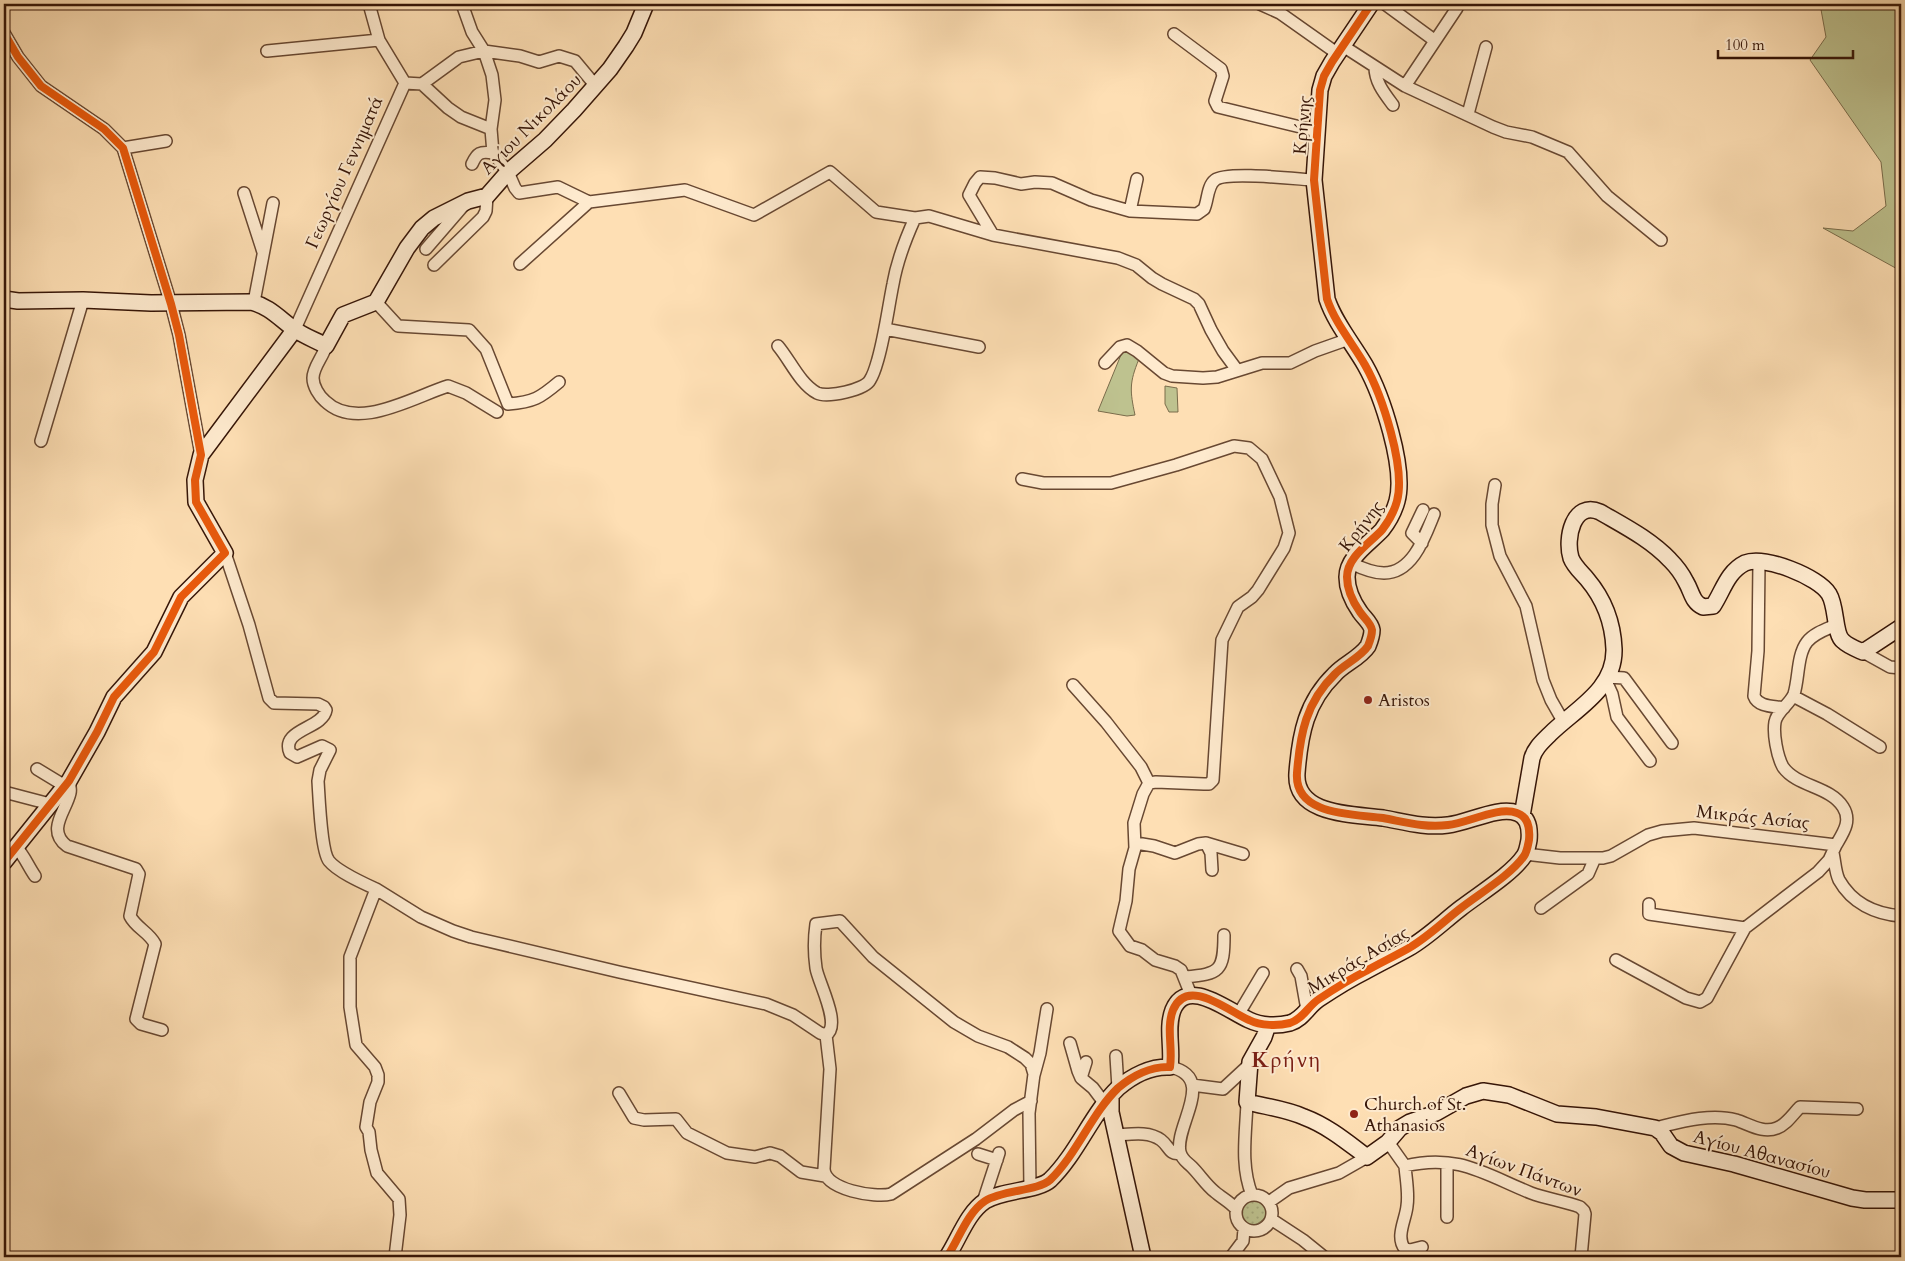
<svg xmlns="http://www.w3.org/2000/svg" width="1905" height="1261" font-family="Cardo,serif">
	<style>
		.grass { fill: #bec28f; stroke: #7a6c4b }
		.park { fill: url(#park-dots); stroke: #7a6c4b }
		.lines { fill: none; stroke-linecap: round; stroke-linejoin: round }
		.street-casing { stroke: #684832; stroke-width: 14 }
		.secondary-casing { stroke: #361507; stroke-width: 18 }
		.street { stroke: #feeace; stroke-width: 11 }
		.secondary { stroke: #feeace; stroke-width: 15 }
		.cycleway-casing { stroke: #feeace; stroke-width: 11 }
		.cycleway { stroke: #e8590c; stroke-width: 8 }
		.poi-dot { fill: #8f2418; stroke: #feeace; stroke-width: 2 }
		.labels { text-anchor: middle; stroke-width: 4; stroke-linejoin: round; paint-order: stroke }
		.street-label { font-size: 18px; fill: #361507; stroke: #feeace }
		.poi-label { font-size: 18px; fill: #361507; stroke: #feeace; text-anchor: start }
		.district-label { font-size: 22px; font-weight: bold; letter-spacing: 1px; fill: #7a1f14; stroke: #feeace }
	</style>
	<defs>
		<pattern id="park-dots" width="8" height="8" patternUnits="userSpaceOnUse" patternTransform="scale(1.25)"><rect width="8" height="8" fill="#bec28f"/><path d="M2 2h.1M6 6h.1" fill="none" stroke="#a4a67a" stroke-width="1.8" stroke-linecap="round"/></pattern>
	</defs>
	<rect width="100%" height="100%" fill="#fedfb4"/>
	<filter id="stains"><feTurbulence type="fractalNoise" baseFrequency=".004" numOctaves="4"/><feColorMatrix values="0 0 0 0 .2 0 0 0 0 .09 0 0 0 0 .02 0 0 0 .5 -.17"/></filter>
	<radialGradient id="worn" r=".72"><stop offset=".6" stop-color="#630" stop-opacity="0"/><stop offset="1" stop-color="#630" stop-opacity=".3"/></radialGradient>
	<!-- grass -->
	<path class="grass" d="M 1820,4 L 1901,4 L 1901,271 L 1823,228 L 1853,231 L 1886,206 L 1881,162 L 1810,60 L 1826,37 Z
		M 1125,345 L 1139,359 C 1129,383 1130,391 1135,415 L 1127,416 L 1098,411 Z
		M 1165,386 L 1177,388 L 1178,412 L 1169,412 L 1165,404 Z"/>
	<!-- park -->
	<path class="park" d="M 1257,1197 C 1283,1205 1264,1222 1249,1228 L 1238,1215 C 1242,1204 1245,1199 1257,1197 Z"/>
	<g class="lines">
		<!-- street casing -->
		<g class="street-casing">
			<path id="street" d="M 369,4 L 379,40 L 405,83
				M 462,4 L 472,32 L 484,51 L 492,75 L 495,100 L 491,129 L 493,153 L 508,172 L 515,188 L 519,193 L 558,187 L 589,202 L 685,190 L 754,215 L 830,172 L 876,212 L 915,218
				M 1260,4 L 1280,13 L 1338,54
				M 1385,4 L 1434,40
				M 4,33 L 18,57 L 41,86 L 104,129 L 123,148 L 171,304 L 179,335 L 201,455
				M 1174,34 L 1221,69 L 1223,76 L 1215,101 L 1218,107 L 1317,131
				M 1343,46 L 1405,86 L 1493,127 L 1506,132 L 1532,137 L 1568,152 L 1607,196 L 1661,240
				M 267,51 L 379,40
				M 1375,67 C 1375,82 1384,93 1393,105
				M 405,83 L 422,84 L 459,57 L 484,51 L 520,56 L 539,62 L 559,56 L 575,61 L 595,85
				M 422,84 L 448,108 L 461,117 L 491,129
				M 1405,86 L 1457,8
				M 1468,114 L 1486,47
				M 123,148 L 166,141
				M 472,164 C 477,153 480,151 493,153
				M 244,193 L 263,252
				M 1130,211 L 1137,179
				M 993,235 L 969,195 L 975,183 L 980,177 L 995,178 L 1021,184 L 1035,182 L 1052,183 L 1091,200 L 1130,211 L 1197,214 L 1204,209 C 1208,201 1207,186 1215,180 C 1227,171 1296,179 1314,180
				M 426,249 L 464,205
				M 520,264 L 589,202
				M 434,265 L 483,217 L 486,211 L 487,196
				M 254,302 L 273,203
				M 376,302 L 398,326 L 469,330 L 486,349 L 508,404 C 534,402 540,398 559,382
				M 295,329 L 405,83
				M 885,329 L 979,347
				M 326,346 C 323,357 313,367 313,378 C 313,386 319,396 325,401 C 357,432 413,397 448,386 L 466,393 L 497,412
				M 778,346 C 790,360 800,384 817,393 C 827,398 865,390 870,380 C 874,374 876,366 878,359 C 885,334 888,309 893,284 C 897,261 905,240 915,218 L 929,216 L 993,235 L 1118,258 L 1136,265 L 1152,278 L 1162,284 L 1194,299 L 1199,304 L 1211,330 L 1223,351 L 1237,370
				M 1105,363 L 1120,347 L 1127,345 L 1137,351 L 1164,373 L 1172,376 L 1203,378 L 1217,377 L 1262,363 L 1290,363 L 1315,351 L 1349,339
				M 41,441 L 83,300
				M 1022,479 L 1043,483 L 1111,483 L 1176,465 L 1234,446 L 1249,448 L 1262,459 L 1280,497 L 1289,533 L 1284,548 L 1258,590 L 1252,597 L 1238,607 L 1222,640 L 1213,780 L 1209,784 L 1204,784 L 1156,782 L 1149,783 L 1143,794 L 1134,823 L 1135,848 L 1129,869 L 1126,901 L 1119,931 L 1130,946 L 1142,950 L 1155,960 L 1175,966 L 1181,970 L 1191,995
				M 1495,485 L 1492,504 L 1492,525 L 1500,556 L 1526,606 L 1543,680 L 1551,700 L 1563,721
				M 1422,543 L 1412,533 L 1423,510
				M 225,553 L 249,625 L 269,698 L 274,703 L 318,704 L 324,707 L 326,710 C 323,729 280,729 290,753 L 297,757 L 322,746 L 330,750 L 320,770 L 318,781 C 319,796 321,851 329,861 C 338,872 363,883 376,889 L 350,957 L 350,1007 L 356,1045 L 375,1067 L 378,1075 L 378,1082 L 370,1102 L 366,1127 L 369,1132 L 371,1150 L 377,1173 L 399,1199 L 400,1215 L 395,1257
				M 1759,562 L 1758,651 L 1754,696 C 1758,707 1774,706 1784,708
				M 1351,563 C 1361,568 1372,573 1384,573 C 1413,573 1425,536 1434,514
				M 1863,652 L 1890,667 L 1901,668
				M 1608,677 L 1624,678 L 1672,743
				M 1606,681 L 1612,694 L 1617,717 L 1650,761
				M 1073,685 L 1106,722 L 1141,767 L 1149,783
				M 1793,696 L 1827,714 L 1880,747
				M 37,769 L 65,786
				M 69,781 C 70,785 71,789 70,793 C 66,811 46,830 67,846 L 136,869 L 139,874 L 130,916 C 136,928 149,932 155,944 L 136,1019 L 141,1024 L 162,1030
				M 8,793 L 50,804
				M 1136,843 L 1154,846 L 1175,853 L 1198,844 L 1206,843 L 1243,854
				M 1206,843 L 1211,853 L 1212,870
				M 1836,845 C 1843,833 1852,821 1843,807 C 1830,786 1797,787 1783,767 C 1777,756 1773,734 1775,722 C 1777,711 1790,704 1794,694 C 1799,678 1797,655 1807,642 C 1814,633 1827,629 1836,625
				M 16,847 C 24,855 28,866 35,876
				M 1833,853 C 1835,861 1835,872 1839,880 C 1852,903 1875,914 1901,916
				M 1525,854 L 1560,858 L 1603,858 L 1611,856 L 1648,835 L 1662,831 L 1694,828 L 1836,845 L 1829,860 L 1818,872 L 1745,928 L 1707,998 L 1700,1002 L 1686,998 L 1616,960
				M 376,889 L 421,917 L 453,931 L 471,937 L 619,972 L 766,1004 L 793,1015 L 820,1033 L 826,1035
				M 1649,904 L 1649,914 L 1745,928
				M 1541,908 L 1588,874 L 1595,858
				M 1297,969 L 1301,976 L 1307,1010
				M 1185,977 C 1220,974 1224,971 1224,935
				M 1238,1015 L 1263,973
				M 1070,1043 L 1078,1071 L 1081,1078
				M 1116,1056 L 1118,1088
				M 1086,1062 L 1081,1078 L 1093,1088 L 1105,1104
				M 1170,1067 C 1218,1077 1174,1126 1180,1152 C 1182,1160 1187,1162 1192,1167 C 1200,1175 1206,1185 1215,1192 C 1222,1198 1230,1202 1236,1209
				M 1034,1075 L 1040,1053 L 1047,1009
				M 1192,1085 L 1223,1089 L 1250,1064
				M 619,1093 L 634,1118 L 644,1120 L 676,1119 L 687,1133 L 727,1153 L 755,1157 L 770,1153 L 780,1156 L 801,1172 L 825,1176
				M 1247,1102 C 1246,1133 1240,1165 1252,1195
				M 1655,1128 C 1680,1122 1710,1113 1736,1120 C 1749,1124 1763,1134 1777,1128 C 1786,1125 1793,1114 1800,1107 L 1857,1109
				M 1117,1135 C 1132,1134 1149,1131 1161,1140 C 1169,1146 1170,1156 1180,1153
				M 1388,1142 L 1405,1166 C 1458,1153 1486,1175 1531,1193 C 1547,1199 1564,1201 1580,1207 L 1584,1211 L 1585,1214 L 1581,1257
				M 978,1154 L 997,1160
				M 1447,1163 L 1447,1217
				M 1405,1166 C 1406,1179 1409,1193 1407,1206 C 1406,1219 1395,1237 1405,1249 L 1410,1250 L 1422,1247
				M 1030,1188 L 1029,1113 L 1034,1074 L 1031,1064 L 1025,1058 L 1008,1047 L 978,1036 L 954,1022 L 873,957 L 840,921 L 816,924 C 814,938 814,954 816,968 C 818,982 842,1025 826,1035 L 830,1069 L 824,1169 C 825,1190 875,1198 891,1194 L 976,1139 L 1014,1110 L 1031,1101
				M1236 1213a18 18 0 1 1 36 0a18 18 0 1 1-36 0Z
				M 983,1202 L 999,1153
				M 1269,1202 L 1289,1188 L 1339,1173 L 1367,1157
				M 1271,1219 L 1303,1240 L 1324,1257
				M 1231,1257 L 1243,1241 L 1244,1229"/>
		</g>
		<!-- secondary casing -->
		<g class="secondary-casing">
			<path id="secondary" d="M 4,299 L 18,301 L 83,300 L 151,303 L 251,302 C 269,306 280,319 294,329 C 304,336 315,340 326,346 L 343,315 L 376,302 L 407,248 L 422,228 L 434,218 L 468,201 L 487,196 L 508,172 L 545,140 L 574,110 L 610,69 L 626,46 L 634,33 L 646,4
				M 1522,816 L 1532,758 C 1535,748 1542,742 1550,734 C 1575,709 1615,690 1614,649 C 1613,622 1604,599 1587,579 C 1581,572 1574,566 1571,558 C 1565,539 1573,500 1600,512 C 1624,526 1650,539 1670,560 C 1676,566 1682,574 1686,582 C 1692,592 1692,602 1703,607 L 1713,606 C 1723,591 1727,572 1745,563 C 1764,555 1819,577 1829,594 C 1837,607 1834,634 1843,641 C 1848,646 1856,649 1863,652 L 1901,627
				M 4,862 L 69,781 L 97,732 L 114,697 L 154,652 L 181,597 L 225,553 L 196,502 L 195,480 L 201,455 L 295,329
				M 1268,1025 L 1264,1037 L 1250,1062 L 1247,1102 C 1267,1107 1286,1109 1304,1117 C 1328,1126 1347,1142 1367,1157 L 1388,1142 L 1400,1128 L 1410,1122 L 1436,1113 L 1466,1096 L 1483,1091 L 1509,1095 L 1557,1114 L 1596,1117 L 1655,1128 L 1662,1133 L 1671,1146 L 1684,1153 L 1734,1164 L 1852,1198 L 1865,1200 L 1901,1200
				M 1111,1096 L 1111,1112 L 1143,1257
				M 947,1257 C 959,1239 967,1213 985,1201 C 1002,1190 1038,1191 1050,1180 C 1077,1154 1092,1113 1118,1088 C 1132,1076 1151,1066 1170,1067 C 1173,1049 1166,1028 1173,1010 C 1187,976 1228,1011 1249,1020 C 1261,1026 1278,1026 1290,1023 C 1303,1019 1308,1006 1319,999 C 1334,989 1350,979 1366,971 C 1380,963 1395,956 1409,948 C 1428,937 1444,921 1461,908 C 1479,894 1512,874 1524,856 C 1527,852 1528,845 1529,840 C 1530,829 1529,817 1517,813 C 1498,806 1468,823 1448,825 C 1425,828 1405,822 1383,818 C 1354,814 1294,816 1297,773 C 1300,734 1306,702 1335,674 C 1344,664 1360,658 1368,646 C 1370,641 1372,635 1372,630 C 1371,623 1364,618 1360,612 C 1353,602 1347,589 1347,577 C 1347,557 1370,543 1382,530 C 1389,521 1394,512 1397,501 C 1406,468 1382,395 1365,365 C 1353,344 1335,323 1327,299 L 1314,180 L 1320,90 L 1324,76 L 1332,62 L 1371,4"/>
		</g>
		<!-- street -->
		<use href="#street" class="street"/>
		<!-- secondary -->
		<use href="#secondary" class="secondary"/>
		<!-- cycleway casing -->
		<g class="cycleway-casing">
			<path id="cycleway" d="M 4,33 L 18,57 L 41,86 L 104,129 L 123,148 L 171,304 L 179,335 L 201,455 L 195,480 L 196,502 L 225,553 L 181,597 L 154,652 L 114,697 L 97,732 L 69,781 L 4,862
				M 947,1257 C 959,1239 967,1213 985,1201 C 1002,1190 1038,1191 1050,1180 C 1077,1154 1092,1113 1118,1088 C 1132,1076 1151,1066 1170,1067 C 1173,1049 1166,1028 1173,1010 C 1187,976 1228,1011 1249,1020 C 1261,1026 1278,1026 1290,1023 C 1303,1019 1308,1006 1319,999 C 1334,989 1350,979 1366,971 C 1380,963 1395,956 1409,948 C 1428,937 1444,921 1461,908 C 1479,894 1512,874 1524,856 C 1527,852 1528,845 1529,840 C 1530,829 1529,817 1517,813 C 1498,806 1468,823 1448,825 C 1425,828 1405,822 1383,818 C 1354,814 1294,816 1297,773 C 1300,734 1306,702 1335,674 C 1344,664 1360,658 1368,646 C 1370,641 1372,635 1372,630 C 1371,623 1364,618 1360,612 C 1353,602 1347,589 1347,577 C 1347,557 1370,543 1382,530 C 1389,521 1394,512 1397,501 C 1406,468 1382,395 1365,365 C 1353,344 1335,323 1327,299 L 1314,180 L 1320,90 L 1324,76 L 1332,62 L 1371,4"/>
		</g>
		<!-- cycleway -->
		<use href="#cycleway" class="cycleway"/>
	</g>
	<!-- markers -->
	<g class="poi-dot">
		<circle cx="1368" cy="700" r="5"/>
		<circle cx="1354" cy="1114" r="5"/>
	</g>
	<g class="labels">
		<!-- street labels -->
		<g class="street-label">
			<text transform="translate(531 124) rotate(-45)" y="6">Αγίου Νικολάου</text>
			<text transform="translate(1302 125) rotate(-85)" y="6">Κρήνης</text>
			<text transform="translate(344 172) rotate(-66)" y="6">Γεωργίου Γεννηματά</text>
			<text transform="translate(1361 526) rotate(-52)" y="6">Κρήνης</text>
			<text transform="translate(1753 817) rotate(6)" y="6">Μικράς Ασίας</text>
			<text transform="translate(1358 960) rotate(-31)" y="6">Μικράς Ασίας</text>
			<text transform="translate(1762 1154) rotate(15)" y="6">Αγίου Αθανασίου</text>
			<text transform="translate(1524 1170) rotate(20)" y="6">Αγίων Πάντων</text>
		</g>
		<!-- poi labels -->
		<g class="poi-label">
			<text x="1378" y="706">Aristos</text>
			<text x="1364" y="1110">Church of St.<tspan x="1364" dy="21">Athanasios</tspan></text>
		</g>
		<!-- district labels -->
		<g class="district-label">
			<text x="1286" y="1067">Κρήνη</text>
		</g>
	</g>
	<!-- margin -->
	<rect width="1905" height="1261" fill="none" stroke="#fedfb4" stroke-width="20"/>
	<rect x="5" y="5" width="1895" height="1251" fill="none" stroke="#361507" stroke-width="2.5"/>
	<rect x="10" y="10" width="1885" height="1241" fill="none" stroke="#361507"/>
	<!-- scale -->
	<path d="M1718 50v8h135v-8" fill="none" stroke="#361507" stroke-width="2.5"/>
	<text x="1725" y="50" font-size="15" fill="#361507" stroke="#feeace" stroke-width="4" paint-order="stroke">100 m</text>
	<rect width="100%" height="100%" filter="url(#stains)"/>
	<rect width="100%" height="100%" fill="url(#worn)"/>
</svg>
